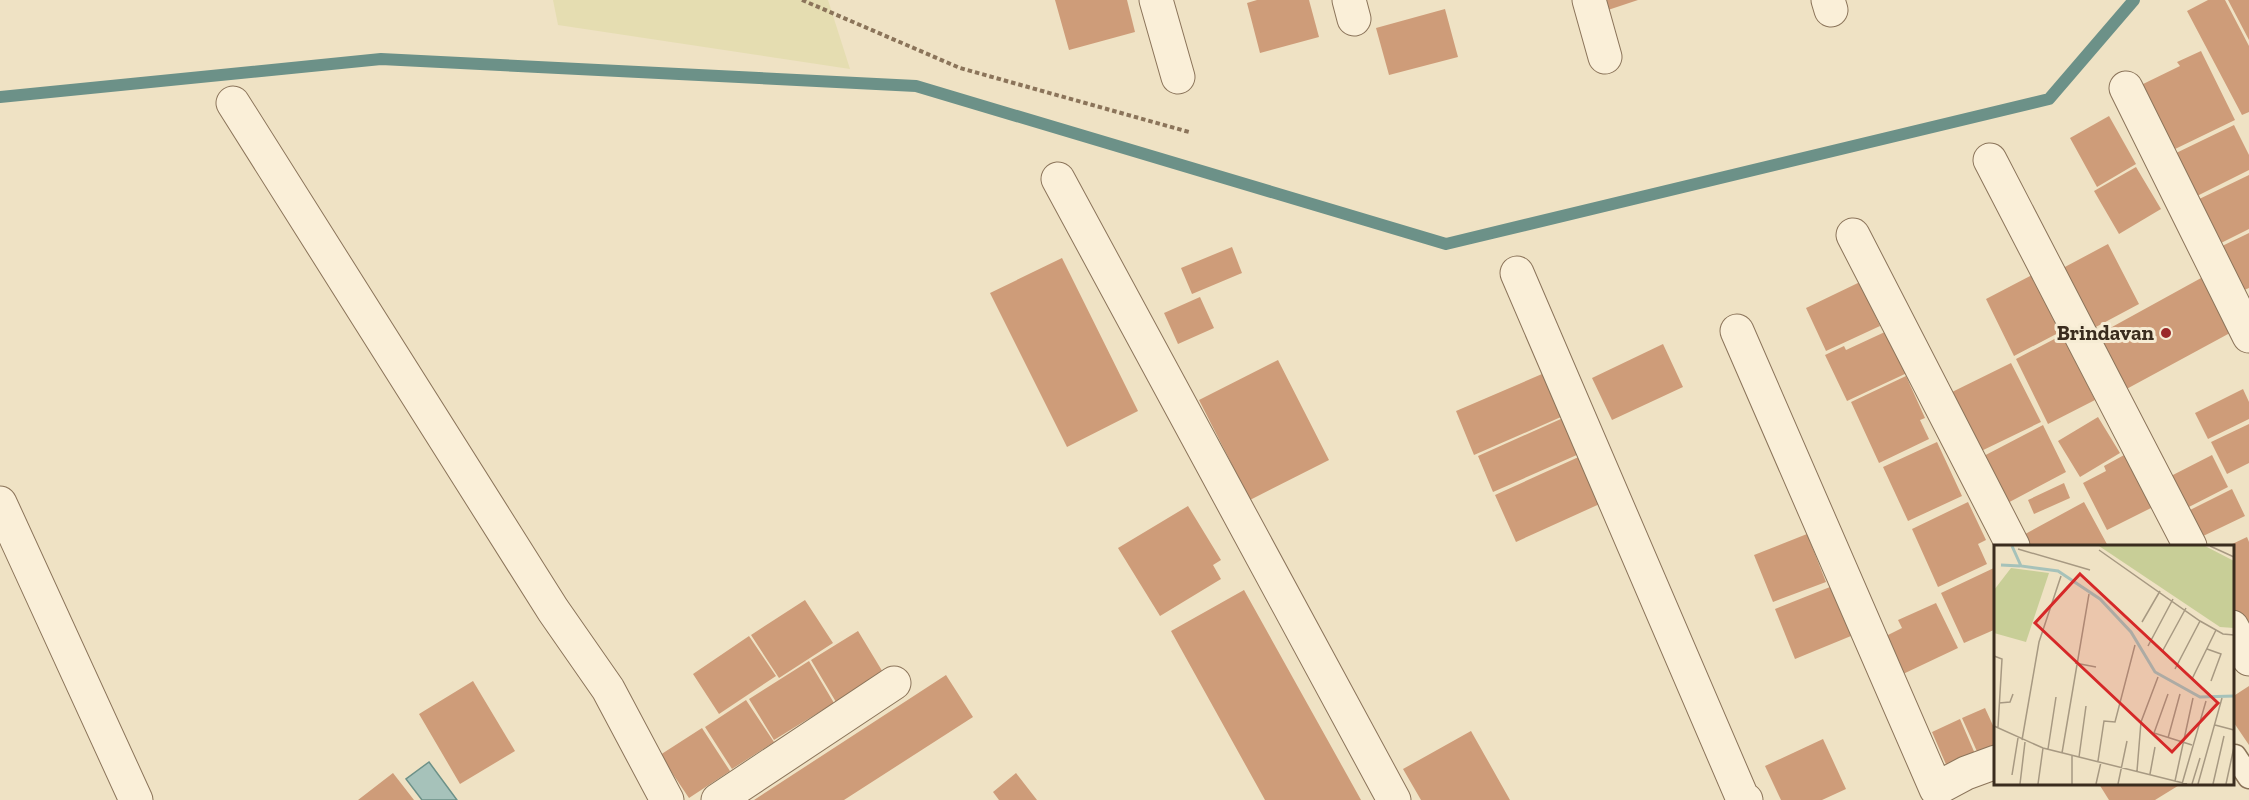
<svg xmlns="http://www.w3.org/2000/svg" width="2249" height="800" font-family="'Zilla Slab',serif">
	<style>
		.farmland { fill: #e5ddb1 }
		.water { fill: #a6c2ba; stroke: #6c9188; stroke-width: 1.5 }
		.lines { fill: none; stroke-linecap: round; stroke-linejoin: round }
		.stream { stroke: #6c9188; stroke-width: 12 }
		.building { fill: #ce9c79 }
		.lane-casing { stroke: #8b745a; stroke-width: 25 }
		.street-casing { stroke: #8b745a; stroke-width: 35 }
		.path { stroke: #8b745a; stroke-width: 4; stroke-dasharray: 4.5 3; stroke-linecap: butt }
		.lane { stroke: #faefd8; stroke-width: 22 }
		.street { stroke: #faefd8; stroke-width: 33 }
		.poi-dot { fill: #9b2829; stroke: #f6ecd4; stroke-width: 2 }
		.labels { text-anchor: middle; stroke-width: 6; stroke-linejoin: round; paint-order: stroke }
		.poi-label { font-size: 21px; font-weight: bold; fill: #3a2c1e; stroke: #f6ecd4; text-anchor: end }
		.inset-river { fill: none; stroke: #a6c2ba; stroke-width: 3 }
		.inset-road { fill: none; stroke: #a79982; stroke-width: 1.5 }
		.view { fill: #d62828; fill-opacity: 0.15; stroke: #d62828; stroke-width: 3 }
		.inset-edge { fill: none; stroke: #3a2c1e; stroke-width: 3 }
	</style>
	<rect width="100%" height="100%" fill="#efe2c4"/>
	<!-- farmland -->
	<path class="farmland" d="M 553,0 L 828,0 L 850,69 L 558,25 Z"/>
	<!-- water -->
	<path class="water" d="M 429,762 L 457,800 L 422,800 L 406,779 Z"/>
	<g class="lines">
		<!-- stream -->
		<path class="stream" d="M 0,97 L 381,59 L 916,86 L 1446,244 L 2049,99 L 2134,0"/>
	</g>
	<!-- building -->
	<path class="building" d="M 1055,0 L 1127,0 L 1135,32 L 1069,50 Z
		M 1257,0 L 1309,0 L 1319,37 L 1260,53 L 1247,3 Z
		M 1601,0 L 1638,0 L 1605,11 Z
		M 2208,0 L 2225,0 L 2249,46 L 2249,112 L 2242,115 L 2187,11 Z
		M 2228,0 L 2249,0 L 2249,40 Z
		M 1445,9 L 1458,57 L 1389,75 L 1376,28 Z
		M 2201,51 L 2235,120 L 2173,150 L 2141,85 L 2180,66 L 2177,62 Z
		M 2109,116 L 2136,164 L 2097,187 L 2070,138 Z
		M 2234,125 L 2249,155 L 2249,170 L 2193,198 L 2172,155 Z
		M 2136,167 L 2161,209 L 2119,234 L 2094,191 Z
		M 2249,175 L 2249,229 L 2215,246 L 2193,202 Z
		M 2249,233 L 2249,288 L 2244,290 L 2218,248 Z
		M 2108,244 L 2139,304 L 2094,328 L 2063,268 Z
		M 1232,247 L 1242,273 L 1192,294 L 1181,268 Z
		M 1062,258 L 1138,411 L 1067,447 L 990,293 Z
		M 2212,272 L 2241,327 L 2121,392 L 2092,338 Z
		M 2032,275 L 2062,331 L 2014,356 L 1986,299 Z
		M 1860,282 L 1880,326 L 1826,351 L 1806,308 Z
		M 1200,297 L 1214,328 L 1178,344 L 1164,313 Z
		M 1887,331 L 1907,373 L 1847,401 L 1825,355 L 1844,346 L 1846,350 Z
		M 2062,335 L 2095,400 L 2048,424 L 2016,359 Z
		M 1663,344 L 1683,387 L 1612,420 L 1592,378 Z
		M 1278,360 L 1329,460 L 1250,500 L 1199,400 Z
		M 2011,363 L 2041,422 L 1975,454 L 1946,395 Z
		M 1542,374 L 1561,417 L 1474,455 L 1456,411 Z
		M 1906,376 L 1925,418 L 1920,420 L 1929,439 L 1879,463 L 1851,402 Z
		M 2243,389 L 2249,402 L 2249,419 L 2208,439 L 2195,413 Z
		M 2098,417 L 2120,453 L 2080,477 L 2058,441 Z
		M 1563,418 L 1579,454 L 1493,492 L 1478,456 Z
		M 2249,424 L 2249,463 L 2227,474 L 2211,442 Z
		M 2043,425 L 2066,472 L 2002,506 L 1978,459 Z
		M 1937,442 L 1962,496 L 1908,521 L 1883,467 Z
		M 2126,454 L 2153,507 L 2107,530 L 2083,483 L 2106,471 L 2104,466 Z
		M 1583,455 L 1604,502 L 1516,542 L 1495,495 Z
		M 2212,455 L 2228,487 L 2185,509 L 2169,477 Z
		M 2064,483 L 2070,498 L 2034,514 L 2028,500 Z
		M 2232,489 L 2245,516 L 2199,538 L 2186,512 Z
		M 1968,502 L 1986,540 L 1978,544 L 1987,564 L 1938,587 L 1912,529 Z
		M 2084,502 L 2108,546 L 2020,546 L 2016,539 Z
		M 1188,506 L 1221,560 L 1213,565 L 1221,579 L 1160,616 L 1118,548 Z
		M 1807,534 L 1826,582 L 1773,602 L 1754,555 Z
		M 2247,537 L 2249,542 L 2249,640 L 2232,607 L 2232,546 L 2228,546 Z
		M 1996,567 L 1996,629 L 1964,643 L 1941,593 Z
		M 1830,587 L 1851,636 L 1795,659 L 1775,609 Z
		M 1244,590 L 1361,800 L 1265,800 L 1171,631 Z
		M 805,600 L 833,643 L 779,678 L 751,635 Z
		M 1936,603 L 1958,648 L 1903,674 L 1886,636 L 1902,628 L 1898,620 Z
		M 858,631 L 884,674 L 836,702 L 811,660 Z
		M 749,636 L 776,676 L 719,714 L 693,674 Z
		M 809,661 L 834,703 L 774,740 L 749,699 Z
		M 946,675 L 973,717 L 844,800 L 754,800 Z
		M 473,681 L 515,751 L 460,784 L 419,714 Z
		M 2249,686 L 2249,745 L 2232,720 L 2232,697 Z
		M 746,700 L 774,742 L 732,769 L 705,727 Z
		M 1985,708 L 1996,732 L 1996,749 L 1979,756 L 1962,718 Z
		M 1960,719 L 1976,756 L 1948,769 L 1932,732 Z
		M 702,728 L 730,771 L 689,798 L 660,755 Z
		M 1471,731 L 1510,800 L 1421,800 L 1403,769 Z
		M 1823,739 L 1846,789 L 1822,800 L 1781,800 L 1765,766 Z
		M 393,773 L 414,800 L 358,800 Z
		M 1016,773 L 1037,800 L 999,800 L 993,792 Z
		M 2099,784 L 2181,784 L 2155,800 L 2109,800 Z"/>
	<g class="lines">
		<!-- lane casing -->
		<g class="lane-casing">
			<path id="lane" d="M 2235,756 L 2249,777"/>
		</g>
		<!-- street casing -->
		<g class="street-casing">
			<path id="street" d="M 1156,0 L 1178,77
				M 1349,0 L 1354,19
				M 1589,0 L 1605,57
				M 1828,0 L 1831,10
				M 2126,88 L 2249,336
				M 233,103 L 553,610 L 608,689 L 667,800
				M 1990,160 L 2190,546
				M 1058,179 L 1394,800
				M 1853,235 L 2013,546
				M 1517,273 L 1742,797 L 1746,800
				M 1737,331 L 1936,789 L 1966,773 L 1996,762
				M 0,503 L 136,800
				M 2232,627 L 2249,659
				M 718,800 L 894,683"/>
		</g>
		<!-- path -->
		<path class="path" d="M 802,0 L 960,68 L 1189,132"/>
		<!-- lane -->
		<use href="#lane" class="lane"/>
		<!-- street -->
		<use href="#street" class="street"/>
	</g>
	<!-- markers -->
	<circle class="poi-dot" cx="2166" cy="333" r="6"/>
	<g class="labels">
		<!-- poi labels -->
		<g class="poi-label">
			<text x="2154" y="340">Brindavan</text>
		</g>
	</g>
	<!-- overview -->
	<g transform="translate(1994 545)">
		<rect width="240" height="240" fill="#efe2c4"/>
		<path d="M 105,1 L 211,1 L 240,16 L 240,83 L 226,82 ZM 17,23 L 55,28 L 32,97 L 0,88 L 0,45 Z" fill="#c8ce97"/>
		<path class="inset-river" d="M 18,1 L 27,21 L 64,26 L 106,54 L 137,87 L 161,127 L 206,152 L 240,151M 7,20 L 26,21"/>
		<path class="inset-road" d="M 216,1 L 240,12M 24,4 L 96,25M 105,5 L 206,76 L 229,89 L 240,90M 148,77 L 166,46M 154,101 L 179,54M 213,104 L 227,109 L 217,136M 168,107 L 192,63M 0,111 L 8,114 L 4,182M 81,118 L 102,122M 181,124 L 206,76M 198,134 L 222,85M 174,149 L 160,188 L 198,200M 5,158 L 16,157 L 19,149M 221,180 L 240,185M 0,181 L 49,203 L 193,239M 174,193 L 186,149M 28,195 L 45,97 L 67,31M 54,204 L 62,152M 68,208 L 95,49M 78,210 L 78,239M 85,212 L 92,161M 104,216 L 110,176 L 121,177 L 141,100M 143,226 L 147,177 L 164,132M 156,229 L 161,202M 18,230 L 24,193M 181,236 L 199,153M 26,239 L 31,197M 44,239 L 49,203M 102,239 L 107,217M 124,239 L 133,196M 188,239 L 212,156M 198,239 L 206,213M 204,239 L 228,153M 219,239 L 230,191M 232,239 L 240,202"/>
		<path class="view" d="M 86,29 L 224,158 L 178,207 L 41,78 Z"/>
		<rect width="240" height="240" class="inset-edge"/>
	</g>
</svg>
